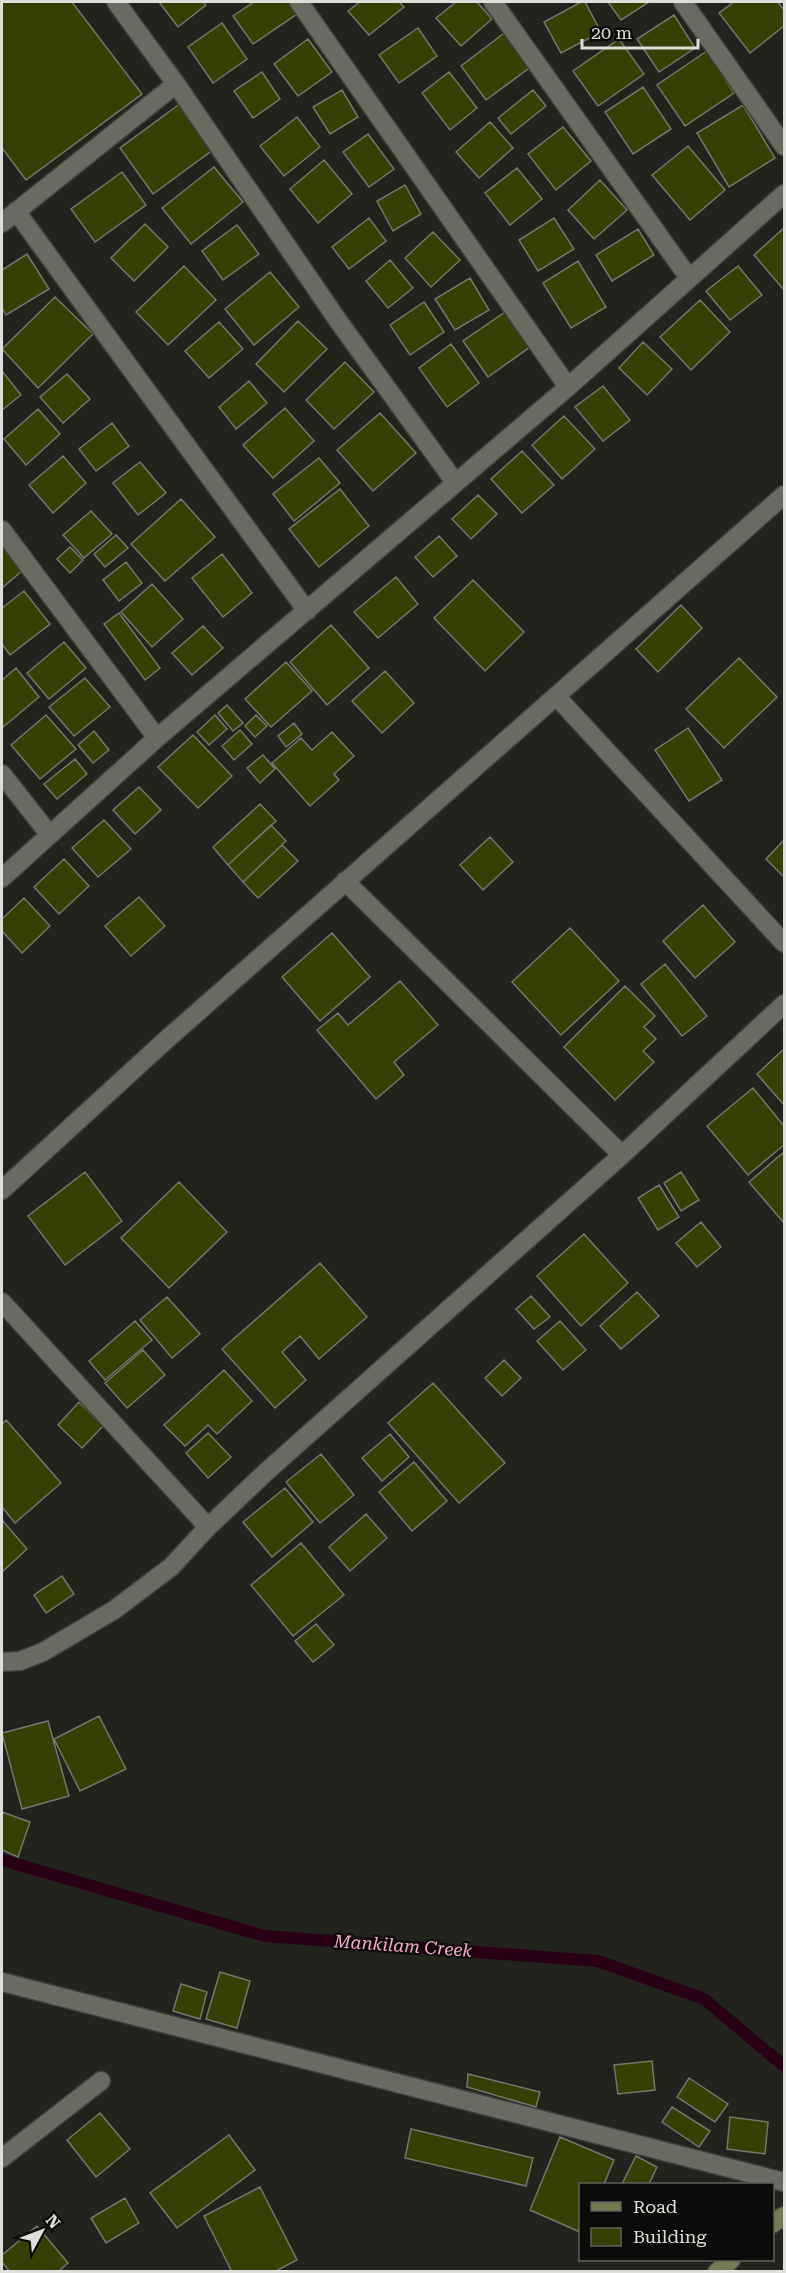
<svg xmlns="http://www.w3.org/2000/svg" width="786" height="2273" font-family="'Roboto Serif',serif">
	<style>
		.lines { fill: none; stroke-linecap: round; stroke-linejoin: round }
		.stream { stroke: #2a0016; stroke-width: 12 }
		.building { fill: #354004; stroke: #73766c; stroke-width: 1.5 }
		.street-casing { stroke: #3d3f39; stroke-width: 21 }
		.secondary-casing { stroke: #3d3f39; stroke-width: 21 }
		.street { stroke: #686b62; stroke-width: 18 }
		.secondary { stroke: #727b51; stroke-width: 18 }
		.labels { text-anchor: middle; stroke-width: 4.5; stroke-linejoin: round; paint-order: stroke }
		.water-label { font-size: 18px; font-style: italic; fill: #fbaacc; stroke: #0b0c09 }
	</style>
	<rect width="100%" height="100%" fill="#21231c"/>
	<g class="lines">
		<!-- stream -->
		<path class="stream" d="M 2,1860 L 265,1936 L 598,1961 L 704,1999 L 784,2066"/>
	</g>
	<!-- building -->
	<path class="building" d="M 2,2 L 72,2 L 142,94 L 26,180 L 2,148 Z
		M 159,2 L 203,2 L 206,5 L 178,27 Z
		M 254,2 L 292,2 L 300,12 L 253,44 L 233,16 Z
		M 360,2 L 399,2 L 404,7 L 369,35 L 348,11 Z
		M 456,2 L 477,2 L 492,19 L 461,46 L 436,18 Z
		M 581,2 L 585,2 L 601,32 L 561,53 L 544,22 Z
		M 608,2 L 649,2 L 621,20 Z
		M 734,2 L 778,2 L 784,10 L 784,26 L 750,53 L 719,13 Z
		M 674,15 L 695,48 L 659,72 L 637,39 Z
		M 222,23 L 247,59 L 213,83 L 188,47 Z
		M 418,28 L 437,56 L 399,83 L 379,55 Z
		M 507,31 L 532,66 L 486,100 L 461,66 Z
		M 308,39 L 332,72 L 298,96 L 274,64 Z
		M 619,39 L 644,74 L 598,106 L 573,71 Z
		M 707,51 L 734,93 L 685,126 L 657,85 Z
		M 262,72 L 280,99 L 253,118 L 234,91 Z
		M 449,72 L 477,108 L 450,130 L 422,93 Z
		M 643,87 L 671,129 L 633,154 L 605,112 Z
		M 342,90 L 358,117 L 330,134 L 313,107 Z
		M 533,90 L 546,106 L 511,134 L 498,118 Z
		M 181,103 L 214,149 L 153,194 L 120,148 Z
		M 743,105 L 775,158 L 729,187 L 697,133 Z
		M 297,117 L 320,147 L 284,176 L 260,146 Z
		M 490,122 L 513,148 L 479,178 L 456,152 Z
		M 563,127 L 591,161 L 556,190 L 528,154 Z
		M 368,134 L 394,169 L 369,187 L 343,152 Z
		M 688,146 L 725,190 L 690,220 L 652,175 Z
		M 324,160 L 352,194 L 318,223 L 290,189 Z
		M 214,167 L 243,202 L 191,244 L 162,208 Z
		M 517,168 L 542,199 L 510,225 L 485,193 Z
		M 122,172 L 146,205 L 95,242 L 71,209 Z
		M 600,180 L 627,210 L 594,239 L 568,210 Z
		M 405,185 L 421,214 L 393,231 L 377,201 Z
		M 369,218 L 386,241 L 349,269 L 332,247 Z
		M 554,218 L 574,249 L 538,271 L 519,240 Z
		M 145,224 L 168,247 L 134,281 L 111,258 Z
		M 237,225 L 259,254 L 223,280 L 202,251 Z
		M 784,228 L 784,290 L 754,255 Z
		M 638,229 L 654,255 L 612,281 L 596,255 Z
		M 433,232 L 460,260 L 431,287 L 405,258 Z
		M 27,254 L 49,289 L 6,315 L 2,308 L 2,270 Z
		M 390,260 L 413,288 L 388,308 L 366,281 Z
		M 578,261 L 606,307 L 571,328 L 543,283 Z
		M 184,266 L 216,300 L 168,345 L 136,312 Z
		M 738,266 L 762,295 L 730,320 L 706,291 Z
		M 270,272 L 299,307 L 254,345 L 225,309 Z
		M 470,278 L 489,310 L 455,330 L 435,299 Z
		M 55,297 L 93,334 L 38,388 L 2,349 Z
		M 700,300 L 730,332 L 691,370 L 660,337 Z
		M 424,302 L 444,332 L 410,355 L 390,325 Z
		M 505,312 L 530,347 L 488,377 L 463,341 Z
		M 298,321 L 327,349 L 284,392 L 256,364 Z
		M 219,322 L 243,349 L 209,378 L 185,351 Z
		M 643,342 L 672,369 L 647,395 L 619,368 Z
		M 451,344 L 479,383 L 447,407 L 419,368 Z
		M 345,362 L 374,392 L 334,429 L 306,400 Z
		M 2,371 L 21,395 L 2,410 Z
		M 67,374 L 90,399 L 63,423 L 40,397 Z
		M 249,381 L 267,403 L 236,429 L 219,407 Z
		M 603,386 L 630,420 L 603,441 L 575,407 Z
		M 285,408 L 314,441 L 273,478 L 243,445 Z
		M 38,409 L 60,434 L 26,465 L 4,439 Z
		M 380,413 L 416,453 L 373,491 L 337,450 Z
		M 564,416 L 595,449 L 562,479 L 532,445 Z
		M 112,423 L 129,446 L 96,471 L 79,449 Z
		M 522,451 L 554,485 L 522,513 L 491,479 Z
		M 63,456 L 86,483 L 53,513 L 29,485 Z
		M 319,458 L 340,483 L 294,521 L 273,494 Z
		M 140,462 L 166,493 L 138,515 L 113,483 Z
		M 340,489 L 369,526 L 319,567 L 289,529 Z
		M 478,495 L 497,514 L 471,539 L 452,519 Z
		M 181,499 L 215,537 L 165,581 L 131,544 Z
		M 91,511 L 112,534 L 84,558 L 63,535 Z
		M 116,535 L 128,548 L 105,567 L 94,554 Z
		M 439,536 L 457,556 L 433,577 L 415,557 Z
		M 2,544 L 23,570 L 2,588 Z
		M 70,547 L 83,560 L 70,573 L 57,559 Z
		M 222,554 L 252,593 L 223,617 L 192,578 Z
		M 126,562 L 142,583 L 119,601 L 103,580 Z
		M 396,577 L 418,604 L 378,638 L 354,612 Z
		M 473,580 L 524,632 L 485,671 L 434,618 Z
		M 152,584 L 183,619 L 152,647 L 121,612 Z
		M 24,591 L 50,624 L 10,655 L 2,644 L 2,608 Z
		M 681,605 L 702,628 L 658,672 L 636,649 Z
		M 119,613 L 160,668 L 145,680 L 104,624 Z
		M 331,625 L 369,668 L 327,705 L 290,662 Z
		M 203,626 L 223,648 L 192,675 L 172,653 Z
		M 64,642 L 86,668 L 49,699 L 27,673 Z
		M 739,658 L 777,697 L 724,748 L 686,709 Z
		M 286,662 L 312,691 L 271,727 L 245,699 Z
		M 16,668 L 39,697 L 2,728 L 2,680 Z
		M 385,671 L 414,703 L 382,733 L 352,701 Z
		M 85,678 L 110,707 L 74,736 L 49,707 Z
		M 227,705 L 243,723 L 233,731 L 218,713 Z
		M 46,715 L 76,749 L 40,779 L 11,745 Z
		M 215,715 L 227,729 L 209,745 L 197,732 Z
		M 256,715 L 267,726 L 255,737 L 245,726 Z
		M 294,723 L 302,734 L 286,747 L 278,736 Z
		M 688,728 L 722,780 L 689,801 L 655,750 Z
		M 240,730 L 252,744 L 234,760 L 222,746 Z
		M 94,731 L 109,750 L 93,763 L 78,745 Z
		M 332,732 L 354,756 L 334,774 L 339,780 L 310,806 L 272,763 L 301,738 L 312,750 Z
		M 193,735 L 232,776 L 198,808 L 158,767 Z
		M 263,755 L 275,769 L 260,783 L 247,768 Z
		M 75,759 L 87,774 L 57,799 L 44,784 Z
		M 139,787 L 161,810 L 135,834 L 113,810 Z
		M 260,804 L 276,821 L 228,865 L 213,847 Z
		M 104,820 L 131,849 L 98,877 L 72,848 Z
		M 271,825 L 286,841 L 243,882 L 228,865 Z
		M 490,837 L 513,862 L 483,890 L 460,865 Z
		M 784,840 L 784,877 L 766,859 Z
		M 282,845 L 298,861 L 258,898 L 243,882 Z
		M 64,859 L 89,886 L 59,914 L 34,887 Z
		M 139,897 L 165,926 L 131,956 L 105,926 Z
		M 24,898 L 50,926 L 22,953 L 2,931 L 2,919 Z
		M 703,905 L 735,942 L 695,978 L 663,941 Z
		M 570,928 L 619,981 L 561,1035 L 512,982 Z
		M 332,933 L 370,977 L 320,1021 L 282,977 Z
		M 665,964 L 707,1016 L 682,1036 L 641,984 Z
		M 400,981 L 438,1025 L 394,1062 L 404,1075 L 376,1099 L 317,1030 L 338,1013 L 348,1025 Z
		M 625,986 L 655,1016 L 644,1027 L 656,1039 L 643,1051 L 654,1062 L 615,1100 L 564,1047 Z
		M 784,1049 L 784,1105 L 757,1074 Z
		M 753,1088 L 784,1126 L 784,1145 L 748,1175 L 707,1126 Z
		M 784,1152 L 784,1223 L 749,1182 Z
		M 85,1172 L 122,1221 L 65,1265 L 28,1216 Z
		M 681,1172 L 699,1200 L 681,1211 L 664,1183 Z
		M 179,1182 L 227,1232 L 169,1288 L 121,1238 Z
		M 659,1185 L 679,1217 L 658,1230 L 638,1198 Z
		M 701,1222 L 721,1247 L 697,1267 L 676,1243 Z
		M 584,1234 L 628,1283 L 581,1326 L 537,1276 Z
		M 320,1263 L 367,1317 L 319,1359 L 300,1336 L 282,1352 L 306,1380 L 275,1408 L 222,1349 Z
		M 637,1292 L 659,1316 L 621,1349 L 600,1326 Z
		M 531,1296 L 550,1317 L 534,1329 L 516,1309 Z
		M 167,1297 L 200,1334 L 172,1358 L 140,1320 Z
		M 135,1321 L 152,1340 L 105,1380 L 89,1361 Z
		M 560,1321 L 586,1350 L 563,1370 L 537,1341 Z
		M 143,1350 L 165,1375 L 127,1408 L 105,1383 Z
		M 504,1360 L 521,1378 L 502,1396 L 485,1378 Z
		M 224,1370 L 252,1401 L 217,1434 L 208,1425 L 185,1446 L 164,1425 Z
		M 433,1383 L 505,1463 L 459,1503 L 388,1423 Z
		M 79,1402 L 103,1426 L 82,1448 L 58,1425 Z
		M 6,1420 L 61,1483 L 15,1523 L 2,1507 L 2,1424 Z
		M 208,1433 L 231,1457 L 208,1478 L 186,1453 Z
		M 390,1434 L 409,1457 L 382,1481 L 362,1458 Z
		M 321,1454 L 354,1495 L 320,1523 L 286,1482 Z
		M 414,1462 L 447,1501 L 412,1531 L 379,1492 Z
		M 285,1488 L 313,1522 L 272,1557 L 243,1522 Z
		M 366,1514 L 387,1538 L 350,1571 L 329,1547 Z
		M 2,1520 L 27,1549 L 2,1572 Z
		M 301,1543 L 344,1595 L 293,1636 L 251,1585 Z
		M 62,1576 L 74,1594 L 46,1613 L 34,1595 Z
		M 316,1624 L 334,1645 L 313,1662 L 295,1641 Z
		M 99,1716 L 126,1769 L 80,1791 L 54,1739 Z
		M 48,1721 L 69,1796 L 22,1809 L 2,1733 Z
		M 2,1812 L 30,1822 L 18,1857 L 2,1850 Z
		M 220,1972 L 250,1981 L 237,2028 L 206,2019 Z
		M 181,1984 L 207,1992 L 200,2019 L 173,2011 Z
		M 652,2061 L 655,2090 L 618,2094 L 614,2065 Z
		M 468,2074 L 540,2092 L 536,2107 L 467,2087 Z
		M 689,2078 L 728,2104 L 715,2122 L 677,2097 Z
		M 672,2107 L 710,2131 L 699,2147 L 662,2122 Z
		M 100,2113 L 130,2149 L 96,2177 L 67,2140 Z
		M 730,2117 L 768,2122 L 765,2154 L 727,2149 Z
		M 411,2129 L 533,2158 L 526,2186 L 405,2158 Z
		M 229,2135 L 255,2170 L 177,2228 L 150,2193 Z
		M 560,2137 L 614,2160 L 604,2184 L 580,2184 L 580,2232 L 530,2210 Z
		M 636,2156 L 657,2167 L 649,2184 L 622,2184 Z
		M 260,2187 L 297,2260 L 274,2272 L 232,2272 L 204,2216 Z
		M 125,2198 L 139,2223 L 106,2243 L 91,2218 Z
		M 37,2226 L 68,2263 L 58,2272 L 10,2272 L 2,2262 L 2,2255 Z"/>
	<g class="lines">
		<!-- street casing -->
		<g class="street-casing">
			<path id="street" d="M 116,2 L 176,84 L 339,322 L 455,482
				M 299,2 L 568,387
				M 493,2 L 689,278
				M 683,2 L 784,146
				M 16,211 L 307,611
				M 2,223 L 176,84
				M 2,530 L 157,738
				M 556,696 L 784,943
				M 2,774 L 49,834
				M 2,878 L 157,738 L 568,387 L 784,194
				M 345,881 L 622,1155
				M 2,1190 L 166,1040 L 784,495
				M 2,1302 L 208,1527
				M 2,1662 L 20,1661 L 43,1652 L 114,1610 L 171,1567 L 208,1527 L 266,1472 L 622,1155 L 784,1004
				M 2,1982 L 784,2182
				M 2,2158 L 101,2081"/>
		</g>
		<!-- secondary casing -->
		<g class="secondary-casing">
			<path id="secondary" d="M 772,2224 L 784,2216
				M 717,2272 L 731,2260"/>
		</g>
		<!-- street -->
		<use href="#street" class="street"/>
		<!-- secondary -->
		<use href="#secondary" class="secondary"/>
	</g>
	<g class="labels">
		<!-- water labels -->
		<g class="water-label">
			<text transform="translate(403 1946) rotate(4)" y="6">Mankilam Creek</text>
		</g>
	</g>
	<!-- border -->
	<rect width="786" height="2273" fill="none" stroke="#dddfda" stroke-width="6"/>
	<!-- legend -->
	<rect x="579" y="2183" width="195" height="78" fill="#0b0c09" stroke="#5f605d" stroke-width="1.5"/>
	<rect x="591" y="2202" width="30" height="9" fill="#727b51" stroke="#5f605d" stroke-width="1.5"/>
	<text x="633" y="2213" font-size="18" fill="#dddfda">Road</text>
	<rect x="591" y="2228" width="30" height="18" fill="#354004" stroke="#5f605d" stroke-width="1.5"/>
	<text x="633" y="2243" font-size="18" fill="#dddfda">Building</text>
	<!-- north arrow -->
	<g transform="translate(42 2231) rotate(49)" stroke="#0b0c09" stroke-width="4.5" paint-order="stroke">
	<path d="M0-4.5L10 22L0 15L-10 22Z" fill="#dddfda"/>
	<text y="-9" font-size="16" font-weight="bold" text-anchor="middle" fill="#dddfda">N</text>
	</g>
	<!-- scale -->
	<path d="M582 39v9h116v-9" fill="none" stroke="#dddfda" stroke-width="3"/>
	<text x="591" y="39" font-size="18" fill="#dddfda" stroke="#0b0c09" stroke-width="4.5" paint-order="stroke">20 m</text>
</svg>
